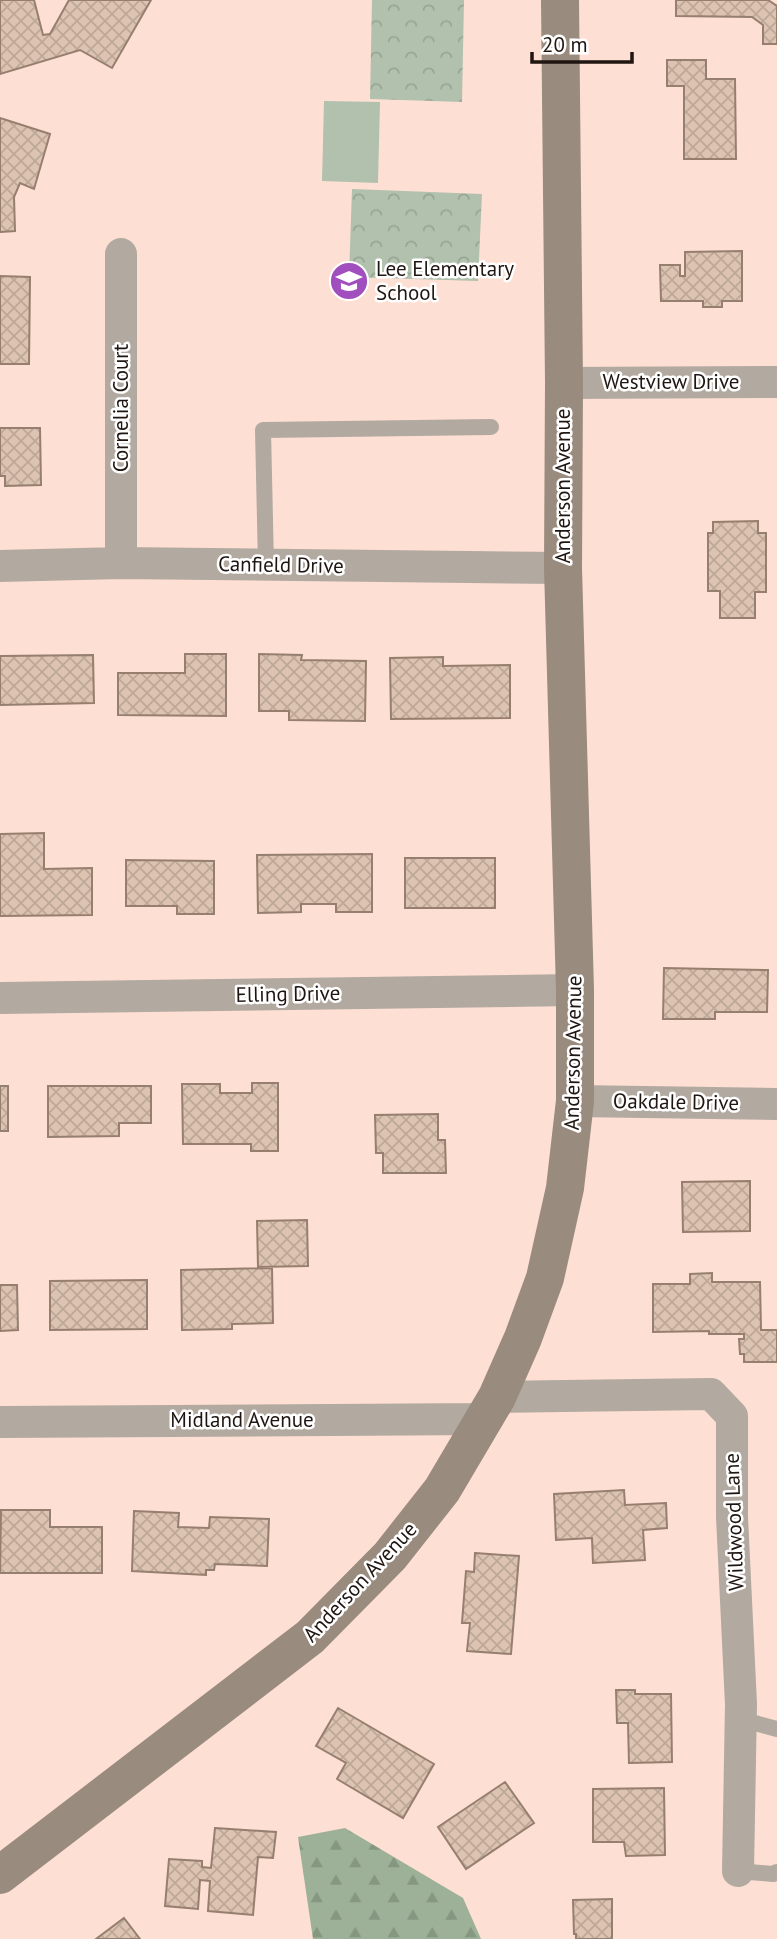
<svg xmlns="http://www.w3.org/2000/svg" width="777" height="1939" font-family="'PT Sans',sans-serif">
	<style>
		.grass { fill: #b1c1ad }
		.forest { fill: url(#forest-firs) }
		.park { fill: url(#park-crowns) }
		.building { fill: url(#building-cross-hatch); stroke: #967f6e; stroke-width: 2 }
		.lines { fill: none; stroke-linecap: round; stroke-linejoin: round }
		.lane { stroke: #b2a9a0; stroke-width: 16 }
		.street { stroke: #b2a9a0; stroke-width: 32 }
		.secondary { stroke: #998b7e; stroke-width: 38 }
		.labels { text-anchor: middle; stroke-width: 5; stroke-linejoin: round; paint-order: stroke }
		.poi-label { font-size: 21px; fill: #1f1511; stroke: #fff; text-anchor: start }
		.street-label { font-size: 21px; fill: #1f1511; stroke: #fff }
	</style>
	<defs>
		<pattern id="forest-firs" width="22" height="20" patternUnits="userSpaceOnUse" patternTransform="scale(1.75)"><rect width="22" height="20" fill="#9cb197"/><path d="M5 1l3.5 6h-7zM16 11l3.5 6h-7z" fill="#869781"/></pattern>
		<pattern id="park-crowns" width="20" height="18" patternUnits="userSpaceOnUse" patternTransform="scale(1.75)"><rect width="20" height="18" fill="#b1c1ad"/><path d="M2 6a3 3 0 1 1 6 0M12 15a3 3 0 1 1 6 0" fill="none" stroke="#98a594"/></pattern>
		<pattern id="building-cross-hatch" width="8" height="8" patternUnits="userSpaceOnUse" patternTransform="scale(1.75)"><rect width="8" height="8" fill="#ddc4b2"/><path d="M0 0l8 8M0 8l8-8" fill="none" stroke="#bda898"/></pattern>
	</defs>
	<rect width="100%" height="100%" fill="#fedfd3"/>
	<!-- grass -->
	<path class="grass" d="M 324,101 L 380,102 L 378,183 L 322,181 Z"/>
	<!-- forest -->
	<path class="forest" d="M 345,1828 L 463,1898 L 481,1939 L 313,1939 L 298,1837 Z"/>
	<!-- park -->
	<path class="park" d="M 372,0 L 464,0 L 462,102 L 370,99 Z
		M 352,189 L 482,194 L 478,281 L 349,277 Z"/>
	<!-- building -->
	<path class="building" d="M 0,0 L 34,0 L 43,35 L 50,34 L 69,0 L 151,0 L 112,68 L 80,50 L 0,74 Z
		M 676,0 L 768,0 L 777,6 L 777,44 L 763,44 L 763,25 L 752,17 L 676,16 Z
		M 667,60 L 706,60 L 706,79 L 735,79 L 736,159 L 684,159 L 684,86 L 667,86 Z
		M 0,118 L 50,134 L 34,189 L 20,183 L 14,197 L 15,231 L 0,232 Z
		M 742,251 L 742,301 L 722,301 L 722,307 L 703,307 L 703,301 L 661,301 L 660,265 L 680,265 L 680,276 L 685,276 L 685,252 Z
		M 0,276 L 30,277 L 29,364 L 0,364 Z
		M 0,428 L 40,428 L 41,485 L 5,486 L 5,476 L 0,476 Z
		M 758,521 L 758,533 L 766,533 L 766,592 L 755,592 L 755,618 L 720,618 L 720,591 L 708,591 L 708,533 L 713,533 L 713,522 Z
		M 185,654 L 226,654 L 226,716 L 118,715 L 118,673 L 185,673 Z
		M 259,654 L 302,655 L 301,660 L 366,661 L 365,721 L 289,720 L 289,711 L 259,711 Z
		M 93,655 L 94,703 L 0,705 L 0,656 Z
		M 443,657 L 443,666 L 510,665 L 510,718 L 391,719 L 390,658 Z
		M 44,833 L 44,869 L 92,868 L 92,915 L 0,916 L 0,834 Z
		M 372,854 L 372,912 L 336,912 L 336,904 L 301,904 L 301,912 L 258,913 L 257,855 Z
		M 405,858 L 495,858 L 495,908 L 405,908 Z
		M 126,860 L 214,861 L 214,914 L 177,914 L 177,906 L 126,906 Z
		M 664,968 L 768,970 L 767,1012 L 715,1012 L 715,1019 L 663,1019 Z
		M 252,1083 L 278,1083 L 278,1151 L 251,1151 L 251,1144 L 183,1144 L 182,1084 L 220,1084 L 220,1093 L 252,1093 Z
		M 0,1086 L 8,1086 L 8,1131 L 0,1131 Z
		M 48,1086 L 151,1086 L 151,1123 L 119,1123 L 119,1136 L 48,1137 Z
		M 438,1114 L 438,1140 L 445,1140 L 446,1173 L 383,1173 L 383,1153 L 376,1153 L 375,1115 Z
		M 750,1181 L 750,1231 L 683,1232 L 682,1182 Z
		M 307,1220 L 308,1266 L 258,1267 L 257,1221 Z
		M 272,1268 L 273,1323 L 232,1324 L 232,1329 L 182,1330 L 181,1270 Z
		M 712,1273 L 712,1282 L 760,1282 L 761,1330 L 777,1330 L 777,1362 L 744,1362 L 744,1354 L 740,1354 L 739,1339 L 744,1339 L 744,1334 L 709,1334 L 709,1331 L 653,1332 L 653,1284 L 690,1284 L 690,1274 Z
		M 147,1280 L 147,1329 L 50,1330 L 50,1281 Z
		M 0,1285 L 17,1285 L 18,1330 L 0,1331 Z
		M 624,1490 L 625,1505 L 666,1503 L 667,1528 L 643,1530 L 645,1560 L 593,1563 L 592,1538 L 556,1540 L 554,1494 Z
		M 1,1510 L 50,1510 L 50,1527 L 102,1527 L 102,1573 L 0,1573 Z
		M 134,1511 L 179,1513 L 178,1527 L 209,1528 L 210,1517 L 269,1519 L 267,1566 L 215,1564 L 214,1570 L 206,1570 L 206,1575 L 132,1571 Z
		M 475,1553 L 519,1556 L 511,1654 L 467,1651 L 470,1623 L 462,1623 L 466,1571 L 474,1572 Z
		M 616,1690 L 635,1690 L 635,1694 L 671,1694 L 672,1762 L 629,1763 L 628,1723 L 617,1723 Z
		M 338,1708 L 434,1764 L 403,1818 L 337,1779 L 346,1763 L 316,1746 Z
		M 505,1782 L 534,1823 L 466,1869 L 438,1827 Z
		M 664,1788 L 665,1855 L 626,1856 L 624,1842 L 593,1842 L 593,1789 Z
		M 215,1828 L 276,1832 L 273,1858 L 258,1857 L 253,1915 L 208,1911 L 210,1881 L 200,1880 L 198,1909 L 165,1906 L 169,1859 L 202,1861 L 202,1867 L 211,1868 Z
		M 612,1899 L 612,1939 L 576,1939 L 576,1934 L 574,1934 L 573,1900 Z
		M 124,1918 L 140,1939 L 96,1939 Z"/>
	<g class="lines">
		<!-- lane -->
		<path class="lane" d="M 266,565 L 263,430 L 491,427
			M 740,1719 L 777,1729
			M 738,1871 L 773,1874 L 777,1872"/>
		<!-- street -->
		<path class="street" d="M 121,254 L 121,563
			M 564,383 L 777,382
			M 0,566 L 121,563 L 563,568
			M 0,998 L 575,990
			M 575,1101 L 777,1104
			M 497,1397 L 711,1394 L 732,1416 L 732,1517 L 741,1704 L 738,1871
			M 0,1422 L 484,1419"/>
		<!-- secondary -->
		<path class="secondary" d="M 0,1875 L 310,1637 L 390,1556 L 442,1490 L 497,1397 L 523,1338 L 545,1278 L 565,1188 L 575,1101 L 575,990 L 563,568 L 564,383 L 560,0"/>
	</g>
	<!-- icons -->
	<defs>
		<g id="school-disc" transform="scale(2.0125)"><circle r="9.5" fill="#a14fbe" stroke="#fff"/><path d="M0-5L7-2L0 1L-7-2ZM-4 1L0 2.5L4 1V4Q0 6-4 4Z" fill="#fff"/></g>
	</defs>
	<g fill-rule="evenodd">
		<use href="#school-disc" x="349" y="281"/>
	</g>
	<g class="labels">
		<!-- poi labels -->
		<g class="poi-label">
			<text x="376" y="276">Lee Elementary<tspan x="376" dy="24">School</tspan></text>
		</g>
		<!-- street labels -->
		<g class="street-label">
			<text x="671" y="389">Westview Drive</text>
			<text transform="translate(121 408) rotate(-90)" y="7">Cornelia Court</text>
			<text transform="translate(563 486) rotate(-90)" y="7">Anderson Avenue</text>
			<text transform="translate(281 565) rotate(1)" y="7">Canfield Drive</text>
			<text transform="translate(288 994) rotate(-1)" y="7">Elling Drive</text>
			<text transform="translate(573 1053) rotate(-89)" y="7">Anderson Avenue</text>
			<text transform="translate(676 1102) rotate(1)" y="7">Oakdale Drive</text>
			<text x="242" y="1427">Midland Avenue</text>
			<text transform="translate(734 1522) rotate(-92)" y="7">Wildwood Lane</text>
			<text transform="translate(360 1582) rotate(-47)" y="7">Anderson Avenue</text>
		</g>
	</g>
	<!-- scale -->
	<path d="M532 52v10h100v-10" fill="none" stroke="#1f1511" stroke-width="3.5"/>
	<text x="542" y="52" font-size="21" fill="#1f1511" stroke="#ffffff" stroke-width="5" paint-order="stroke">20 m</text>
</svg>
